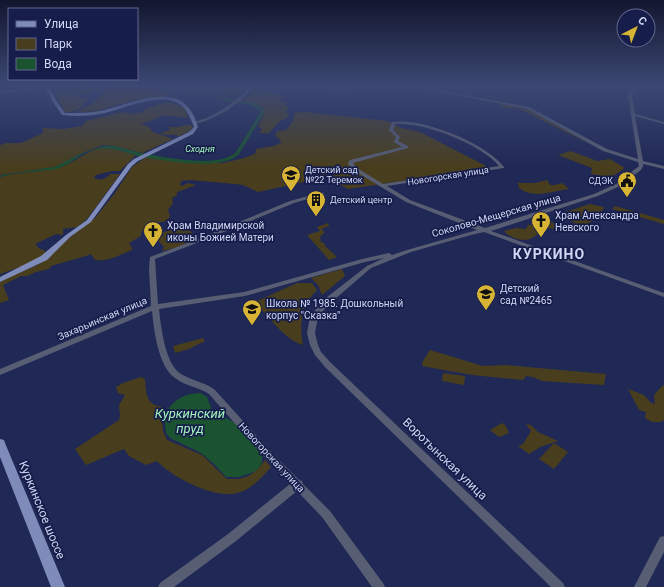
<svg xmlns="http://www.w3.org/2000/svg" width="664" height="587" font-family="Roboto,sans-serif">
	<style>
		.green { fill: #483e1d }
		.water { fill: #1b5230 }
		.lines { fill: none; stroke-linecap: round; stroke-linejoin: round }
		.stream { stroke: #1b5230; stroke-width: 1 }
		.river { fill: #1b5230; fill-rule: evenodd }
		.minor { fill: #575d73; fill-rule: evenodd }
		.major { fill: #7f8bb9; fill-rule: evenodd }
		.labels { text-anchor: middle; stroke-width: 3.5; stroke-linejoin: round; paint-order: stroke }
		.far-water-label { font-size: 9px; font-style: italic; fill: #a1f3ba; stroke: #171d4a }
		.far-poi-label { font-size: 9px; fill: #cfd7f4; stroke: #171d4a; text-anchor: start }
		.far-street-label { font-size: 9px; fill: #cfd7f4; stroke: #171d4a }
		.street-label { font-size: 10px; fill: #cfd7f4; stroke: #171d4a }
		.poi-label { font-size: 10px; fill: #cfd7f4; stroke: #171d4a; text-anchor: start }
		.near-street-label { font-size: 12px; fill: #cfd7f4; stroke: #171d4a }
		.near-water-label { font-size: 13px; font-style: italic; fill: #a1f3ba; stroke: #171d4a }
		.district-label { font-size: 14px; font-weight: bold; letter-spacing: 1px; fill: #cfd7f4; stroke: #171d4a }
	</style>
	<rect width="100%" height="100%" fill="#202855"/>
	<!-- green -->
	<path class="green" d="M 85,85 L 92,85 L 92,88 L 102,88 L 93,91 L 91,94 L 78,94 L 76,97 L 78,98 L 90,99 L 85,102 L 82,107 L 71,112 L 65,112 L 53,90 L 63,92 Z
		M 105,85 L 139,85 L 175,94 L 164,97 L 139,99 L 96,111 L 76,112 C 86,108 104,97 107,86 Z
		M 171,85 L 251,85 L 240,95 L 232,95 L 219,91 Z
		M 255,89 L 258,89 L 260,93 L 271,92 L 282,96 L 283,98 L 280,100 L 287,103 L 286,105 L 289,109 L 285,111 L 289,114 L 287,118 L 280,121 L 269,133 L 259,133 L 262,129 L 258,126 C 262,119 266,114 262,106 L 243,101 Z
		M 167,102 L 181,106 L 185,109 L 188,118 L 164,115 L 147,122 L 140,123 L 149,127 L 153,132 L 173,139 L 142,153 L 115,146 L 103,145 L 80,154 L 55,167 L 0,175 L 0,145 L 6,143 L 21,143 L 43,133 L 43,128 L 64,129 L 82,126 L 86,121 L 118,113 L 124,112 L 134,115 L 132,114 L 144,112 L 142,110 Z
		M 496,102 L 529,110 L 591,145 L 520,109 L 500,107 L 502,104 L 495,103 Z
		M 304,112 L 388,121 L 401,128 L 420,132 L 490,168 L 348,189 L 327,177 L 258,192 L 243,185 L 235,184 L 191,180 L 181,181 L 180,185 L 182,186 L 188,183 L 196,185 L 177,192 L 177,195 L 172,198 L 173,203 L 168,210 L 170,216 L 167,221 C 161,223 154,222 149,225 L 147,228 L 141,232 L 141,236 L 129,243 L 132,248 L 132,250 C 119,255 108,262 95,260 L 91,254 L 89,255 L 51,266 L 49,269 L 36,272 L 27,276 L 21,276 L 3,285 L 9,300 L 0,303 L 0,282 L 7,278 L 41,263 L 64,242 L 95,218 L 115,193 L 132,167 L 146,157 L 182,161 L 223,163 L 244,158 L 255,154 L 256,149 L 274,146 L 282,142 L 275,135 L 278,131 L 286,130 L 293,121 L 295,113 Z
		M 185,125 L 191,125 L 193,128 L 186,133 L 177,137 L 177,135 C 171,134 166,136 160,133 L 170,130 L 169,127 L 178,127 Z
		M 103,147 L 110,148 L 136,155 L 120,171 L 112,171 L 96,175 L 94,178 C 100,181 105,179 110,175 L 108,174 L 120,174 L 87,219 L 77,227 L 63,229 L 63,235 L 56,234 L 35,244 L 40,249 L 44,250 L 46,253 C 32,265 16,268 0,274 L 0,177 L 12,174 L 56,169 C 73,164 85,151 103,147 Z
		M 571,151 L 597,161 L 610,159 L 625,168 L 607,180 L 602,178 L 602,176 L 591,174 L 592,168 L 558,155 Z
		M 547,180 L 550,185 L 555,185 L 562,183 L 569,189 C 551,191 533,200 518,187 L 519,185 L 517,183 L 535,183 Z
		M 590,204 L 603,207 L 604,208 L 597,217 L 585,226 L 576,224 L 565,218 L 566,215 L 556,215 Z
		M 615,206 L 664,220 L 664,224 L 612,209 Z
		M 545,219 L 557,225 L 554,229 L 544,227 C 534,238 530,243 514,238 C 510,236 507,235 504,231 L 516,228 L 526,229 L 528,225 L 537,224 L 536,222 Z
		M 185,223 L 196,239 L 178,247 L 162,251 L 164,247 L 157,239 L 164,235 L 162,233 L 172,229 L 170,227 Z
		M 328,223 L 329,226 L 323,228 L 322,230 L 325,232 L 320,237 L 321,242 L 326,244 L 324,245 L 337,257 L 329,260 L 307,235 L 320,231 L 317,227 Z
		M 342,269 L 345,276 L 322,295 L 318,285 L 311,278 Z
		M 297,283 L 312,283 L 317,290 C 301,305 299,324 303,345 C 285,340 267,315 255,302 Z
		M 203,338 L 205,341 L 189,349 L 175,353 L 173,346 Z
		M 430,350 L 483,366 L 506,365 L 606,374 L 604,385 L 542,381 L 533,377 L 526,376 L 523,380 L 472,375 L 422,366 L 423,361 Z
		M 443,373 L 465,376 L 464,385 L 442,381 Z
		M 141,377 L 145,379 C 146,386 145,398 152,403 C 155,406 158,405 161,407 L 160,411 L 162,414 L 163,431 L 167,440 L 202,455 L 227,479 C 246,480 254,475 265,460 L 271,467 C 261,479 249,492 232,494 C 209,496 172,477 157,461 L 146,465 L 129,456 L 124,449 L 86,465 L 75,449 L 119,420 L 120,416 L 119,405 L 125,395 L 118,393 L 116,387 L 123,383 Z
		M 664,385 L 664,420 L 661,422 L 652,422 L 645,418 L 646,412 L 639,410 L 628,389 L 644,395 L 651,403 L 655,404 L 654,395 L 660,388 Z
		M 502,423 L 506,426 L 509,433 L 499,437 L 490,430 Z
		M 526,424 L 531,425 L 538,432 L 558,441 L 540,447 L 529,454 L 518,446 L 523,444 L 531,431 Z
		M 554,443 L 568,452 L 554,469 L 539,459 Z"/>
	<!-- water -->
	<path class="water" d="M 103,146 L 115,146 L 147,155 L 145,158 C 121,151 105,142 81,155 C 73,160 66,166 56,169 L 12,174 L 0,177 L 2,175 L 55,167 L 80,154 Z
		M 201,393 L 207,397 L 212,410 L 235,423 L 256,447 L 262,456 L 262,462 L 259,468 L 254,472 L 239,477 L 226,477 L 214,464 L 201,453 L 170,438 L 166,433 L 164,416 C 173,400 182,394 201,393 Z"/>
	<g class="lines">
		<!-- stream -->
		<path class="stream" d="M 504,85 L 507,87 L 503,88 L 502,91 L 509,99"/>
		<!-- river -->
		<path class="river" d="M 147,85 L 153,85 L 176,89 L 219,94 L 229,99 L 254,103 L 263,108 L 264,113 L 239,154 C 223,172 160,160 138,156 L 136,155 L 136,153 C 143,152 151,155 157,156 C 176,159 222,167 236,152 L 260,113 L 259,110 L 251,105 L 226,101 L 218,96 L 176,91 Z"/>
		<!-- minor -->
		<path class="minor" d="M 252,85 L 256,85 C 240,104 219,118 195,124 L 193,123 C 198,120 205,119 211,116 C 227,108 240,97 252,85 Z
			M 315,85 L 320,85 L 343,90 L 351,85 L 355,85 L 344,92 Z
			M 411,85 L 529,107 L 607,149 L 638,159 L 631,115 L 630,114 L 631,113 L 628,95 L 629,91 L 638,85 L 642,85 L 633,91 L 632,95 L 635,114 L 664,122 L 664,124 L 635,116 L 643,161 L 664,166 L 664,169 L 643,164 L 643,166 L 641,170 L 620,186 L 598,196 L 491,231 L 664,293 L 664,297 L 484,232 L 471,235 L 411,252 L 371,268 L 328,305 L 318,317 L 315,333 L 318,345 L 321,352 L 331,363 L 563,583 L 565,587 L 551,587 L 325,367 L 315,355 L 310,345 L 307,333 L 310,317 L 322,301 L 367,266 L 384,258 L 365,262 L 245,296 L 159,309 C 161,327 165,364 181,374 C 192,381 205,382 215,390 L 273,454 L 299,480 L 302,481 L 303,484 L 330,511 L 383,583 L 385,587 L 372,587 L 322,517 L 297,491 L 236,541 L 174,587 L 158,587 L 160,583 L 228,534 L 290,484 L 267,460 L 209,394 C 199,387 185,386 175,378 C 158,366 154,330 152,311 L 0,375 L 0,369 L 151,306 L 149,269 L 150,257 L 198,239 L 290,201 L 322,192 L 325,194 L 294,203 L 202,241 L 155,259 L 158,304 L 244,292 L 362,259 L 389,253 L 392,255 L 407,250 L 477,230 L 406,202 L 353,170 L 348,164 L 348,163 L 350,160 L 402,147 L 394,142 L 394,141 L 396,137 L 389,130 L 392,122 C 422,117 486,143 504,167 L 504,168 L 387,186 L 410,200 L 485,228 L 594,194 L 616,184 L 639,166 L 638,162 L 603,151 L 527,109 L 412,86 ZM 395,124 C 423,122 481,144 499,166 L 383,184 L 357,168 L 353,163 L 408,148 L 408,146 L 398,141 L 400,137 L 393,130 Z
			M 48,86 L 47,88 L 0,93 L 0,91 Z
			M 664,536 L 664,552 L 646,587 L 634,587 L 660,537 Z"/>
		<!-- major -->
		<path class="major" d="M 44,85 L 48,85 L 57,102 L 65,113 C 79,113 92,113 105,110 C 126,105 165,87 185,104 C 192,110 195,118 198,127 L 193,134 L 138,161 L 132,166 L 91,222 L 70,237 L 47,260 L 0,282 L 0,277 L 41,256 L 66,235 L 87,220 L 128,164 L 134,159 L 189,132 L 194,127 C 191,119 188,112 182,106 C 164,90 125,108 105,113 C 92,116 76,117 62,115 L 53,102 Z
			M 0,439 L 4,440 L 5,443 L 65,587 L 51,587 L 0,457 Z"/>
	</g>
	<!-- sky -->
	<linearGradient id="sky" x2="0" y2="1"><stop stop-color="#12162f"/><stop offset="0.51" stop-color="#3c4873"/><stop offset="1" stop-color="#3c4873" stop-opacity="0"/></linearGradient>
	<rect width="664" height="167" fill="url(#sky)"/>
	<!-- icons -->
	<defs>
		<g id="school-pin" transform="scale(1)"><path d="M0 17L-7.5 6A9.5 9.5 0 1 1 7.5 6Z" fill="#d7b434" stroke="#171d4a"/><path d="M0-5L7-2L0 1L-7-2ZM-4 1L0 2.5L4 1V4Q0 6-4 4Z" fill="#111"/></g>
		<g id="civic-pin" transform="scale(1)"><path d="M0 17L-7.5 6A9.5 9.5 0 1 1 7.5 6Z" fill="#d7b434" stroke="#171d4a"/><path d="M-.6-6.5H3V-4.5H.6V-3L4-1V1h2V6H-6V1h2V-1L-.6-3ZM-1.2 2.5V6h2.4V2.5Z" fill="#111"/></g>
		<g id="building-pin" transform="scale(1)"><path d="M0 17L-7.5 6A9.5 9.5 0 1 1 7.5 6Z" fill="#d7b434" stroke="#171d4a"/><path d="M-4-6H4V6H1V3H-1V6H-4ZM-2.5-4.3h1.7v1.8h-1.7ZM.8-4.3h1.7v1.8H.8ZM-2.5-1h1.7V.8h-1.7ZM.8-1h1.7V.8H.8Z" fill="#111"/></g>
		<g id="church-pin" transform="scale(1)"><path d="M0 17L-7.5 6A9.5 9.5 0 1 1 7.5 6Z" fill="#d7b434" stroke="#171d4a"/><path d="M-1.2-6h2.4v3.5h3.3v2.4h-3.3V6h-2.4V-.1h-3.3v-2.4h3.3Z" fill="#111"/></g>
	</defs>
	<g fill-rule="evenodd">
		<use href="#school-pin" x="291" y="175"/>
		<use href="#civic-pin" x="627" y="181"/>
		<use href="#building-pin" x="316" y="200"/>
		<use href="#church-pin" x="541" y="221"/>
		<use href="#church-pin" x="153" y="231"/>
		<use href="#school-pin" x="486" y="294"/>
		<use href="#school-pin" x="252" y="309"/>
	</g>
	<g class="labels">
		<!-- far-water labels -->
		<g class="far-water-label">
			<text x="200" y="152">Сходня</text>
		</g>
		<!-- far-poi labels -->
		<g class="far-poi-label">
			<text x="305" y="173">Детский сад<tspan x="305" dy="10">№22 Теремок</tspan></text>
			<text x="613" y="184" text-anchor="end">СДЭК</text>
			<text x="330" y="203">Детский центр</text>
		</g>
		<!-- far-street labels -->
		<g class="far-street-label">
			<text transform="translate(448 176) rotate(-9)" y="3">Новогорская улица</text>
		</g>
		<!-- street labels -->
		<g class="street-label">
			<text transform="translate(496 215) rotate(-16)" y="4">Соколово-Мещерская улица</text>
			<text transform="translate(102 318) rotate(-23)" y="4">Захарьинская улица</text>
			<text transform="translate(272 457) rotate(47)" y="4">Новогорская улица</text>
		</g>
		<!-- poi labels -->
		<g class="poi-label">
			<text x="555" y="219">Храм Александра<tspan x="555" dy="12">Невского</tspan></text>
			<text x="167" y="229">Храм Владимирской<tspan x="167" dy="12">иконы Божией Матери</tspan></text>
			<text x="500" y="292">Детский<tspan x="500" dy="12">сад №2465</tspan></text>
			<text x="266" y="307">Школа № 1985. Дошкольный<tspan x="266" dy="12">корпус "Сказка"</tspan></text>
		</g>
		<!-- near-street labels -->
		<g class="near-street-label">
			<text transform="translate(445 459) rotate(44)" y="4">Воротынская улица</text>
			<text transform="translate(42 510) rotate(68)" y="4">Куркинское шоссе</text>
		</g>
		<!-- near-water labels -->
		<g class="near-water-label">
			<text x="190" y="418">Куркинский<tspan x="190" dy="15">пруд</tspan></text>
		</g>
		<!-- district labels -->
		<g class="district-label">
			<text x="549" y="259">КУРКИНО</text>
		</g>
	</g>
	<!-- legend -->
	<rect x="8" y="8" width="130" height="72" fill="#171d4a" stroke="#61678e"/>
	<rect x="16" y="21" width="20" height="6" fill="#7f8bb9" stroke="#61678e"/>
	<text x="44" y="28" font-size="12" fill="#cfd7f4">Улица</text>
	<rect x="16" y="38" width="20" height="12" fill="#483e1d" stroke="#61678e"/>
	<text x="44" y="48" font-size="12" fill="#cfd7f4">Парк</text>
	<rect x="16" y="58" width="20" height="12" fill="#1b5230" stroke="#61678e"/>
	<text x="44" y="68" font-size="12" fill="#cfd7f4">Вода</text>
	<!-- north arrow -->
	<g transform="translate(636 28) rotate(42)"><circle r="19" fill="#171d4a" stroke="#61678e"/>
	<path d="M0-3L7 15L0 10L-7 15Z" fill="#d7b434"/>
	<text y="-6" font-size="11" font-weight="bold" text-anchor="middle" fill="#cfd7f4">С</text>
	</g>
</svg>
